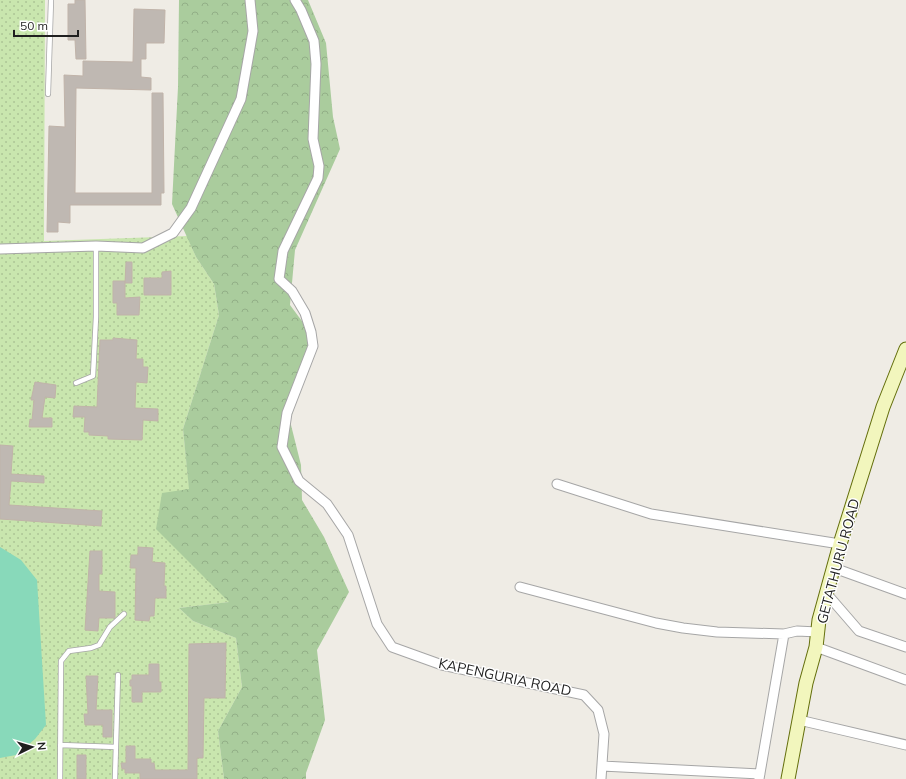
<svg xmlns="http://www.w3.org/2000/svg" width="906" height="779" font-family="Mulish,sans-serif">
	<style>
		.grass { fill: url(#grass-dots) }
		.forest { fill: url(#forest-crowns) }
		.pitch { fill: #88d9ba }
		.building { fill: #bfb8b2; stroke: #c0b3a9 }
		.lines { fill: none; stroke-linecap: round; stroke-linejoin: round }
		.lane-casing { stroke: #a6a6a6; stroke-width: 6 }
		.street-casing { stroke: #a6a6a6; stroke-width: 11 }
		.secondary-casing { stroke: #646f0c; stroke-width: 15 }
		.lane { stroke: #fff; stroke-width: 4.5 }
		.street { stroke: #fff; stroke-width: 9 }
		.secondary { stroke: #f2f6bd; stroke-width: 13 }
		.labels { text-anchor: middle; stroke-width: 3; stroke-linejoin: round; paint-order: stroke }
		.street-label { font-size: 14px; fill: #1f1f1f; stroke: #fff }
	</style>
	<defs>
		<pattern id="grass-dots" width="8" height="8" patternUnits="userSpaceOnUse"><rect width="8" height="8" fill="#c9e6ae"/><path d="M2 2h.1M6 6h.1" fill="none" stroke="#acc595" stroke-width="1.8" stroke-linecap="round"/></pattern>
		<pattern id="forest-crowns" width="20" height="18" patternUnits="userSpaceOnUse"><rect width="20" height="18" fill="#aacc9d"/><path d="M2 6a3 3 0 1 1 6 0M12 15a3 3 0 1 1 6 0" fill="none" stroke="#92af87"/></pattern>
	</defs>
	<rect width="100%" height="100%" fill="#efece5"/>
	<!-- grass -->
	<path class="grass" d="M 0,0 L 45,0 L 44,241 L 187,236 L 196,257 L 214,284 L 219,315 L 183,429 L 198,569 L 230,602 L 179,608 L 193,621 L 236,638 L 242,687 L 218,731 L 224,779 L 0,779 Z"/>
	<!-- forest -->
	<path class="forest" d="M 179,0 L 308,0 L 326,43 L 333,117 L 340,149 L 295,250 L 290,305 L 316,340 L 290,421 L 301,465 L 302,500 L 324,537 L 349,592 L 317,650 L 325,720 L 306,773 L 306,779 L 224,779 L 218,731 L 242,687 L 236,638 L 193,621 L 179,608 L 229,602 L 156,529 L 162,493 L 189,489 L 183,429 L 219,315 L 214,284 L 196,257 L 172,204 L 178,87 Z"/>
	<!-- pitch -->
	<path class="pitch" d="M 0,547 L 21,560 L 37,580 L 46,725 L 35,739 L 16,755 L 0,758 Z"/>
	<!-- building -->
	<path class="building" d="M 75,0 L 85,0 L 86,59 L 76,59 L 75,40 L 68,40 L 68,4 L 75,4 Z
		M 134,9 L 165,10 L 164,43 L 146,43 L 146,59 L 141,59 L 141,77 L 151,78 L 151,90 L 76,88 L 75,193 L 152,193 L 152,93 L 163,93 L 164,193 L 161,193 L 161,205 L 70,205 L 70,223 L 58,222 L 58,232 L 47,232 L 49,126 L 65,127 L 64,75 L 83,76 L 83,61 L 133,62 Z
		M 126,262 L 132,262 L 132,283 L 125,283 Z
		M 171,271 L 171,295 L 144,295 L 144,278 L 162,278 L 162,272 Z
		M 113,281 L 125,281 L 125,298 L 140,297 L 139,315 L 117,315 L 117,303 L 113,303 Z
		M 113,338 L 137,340 L 136,359 L 143,359 L 143,367 L 148,367 L 147,383 L 136,382 L 135,408 L 158,409 L 158,421 L 143,420 L 142,440 L 108,439 L 108,436 L 89,435 L 89,432 L 84,432 L 85,417 L 73,417 L 74,406 L 97,407 L 100,340 L 113,340 Z
		M 35,382 L 56,385 L 55,398 L 45,397 L 42,418 L 52,418 L 52,427 L 29,427 L 30,419 L 32,420 L 34,400 L 31,400 Z
		M 0,445 L 13,446 L 11,474 L 44,476 L 44,483 L 11,481 L 9,505 L 102,511 L 101,526 L 0,519 Z
		M 138,547 L 153,548 L 152,562 L 165,563 L 164,586 L 166,586 L 166,598 L 155,598 L 154,616 L 150,616 L 149,621 L 135,620 L 136,568 L 130,568 L 131,555 L 138,555 Z
		M 90,551 L 102,551 L 102,574 L 99,574 L 99,591 L 115,592 L 115,618 L 99,618 L 98,631 L 85,630 Z
		M 226,643 L 225,698 L 204,698 L 203,758 L 197,758 L 197,779 L 140,779 L 140,773 L 125,773 L 125,769 L 122,769 L 121,763 L 126,763 L 126,746 L 135,746 L 135,759 L 151,759 L 151,763 L 154,763 L 155,770 L 188,770 L 189,644 Z
		M 149,664 L 159,664 L 159,682 L 161,682 L 161,692 L 142,692 L 142,702 L 132,702 L 132,686 L 130,686 L 130,680 L 132,680 L 132,675 L 149,675 Z
		M 86,676 L 98,676 L 96,710 L 112,710 L 112,737 L 103,737 L 103,725 L 85,725 L 84,714 L 88,714 Z
		M 77,755 L 86,755 L 86,779 L 77,779 Z"/>
	<g class="lines">
		<!-- lane casing -->
		<g class="lane-casing">
			<path id="lane" d="M 48,94 L 51,0
				M 76,383 L 93,376 L 96,317 L 96,246
				M 60,745 L 116,747
				M 60,779 L 61,661 L 69,651 L 91,648 L 99,645 L 110,627 L 124,614
				M 115,779 L 118,675"/>
		</g>
		<!-- street casing -->
		<g class="street-casing">
			<path id="street" d="M 295,0 L 301,10 L 314,41 L 316,64 L 313,139 L 319,166 L 318,178 L 283,251 L 279,279 L 292,291 L 305,313 L 311,332 L 313,346 L 287,413 L 282,447 L 299,481 L 327,504 L 348,535 L 377,624 L 392,647 L 442,665 L 584,695 L 598,710 L 604,734 L 601,779
				M 0,249 L 96,246 L 143,248 L 173,233 L 191,208 L 241,99 L 253,31 L 250,0
				M 557,484 L 651,514 L 840,544
				M 834,568 L 906,594
				M 520,587 L 656,623 L 683,628 L 717,632 L 784,634
				M 827,594 L 859,631 L 906,647
				M 816,647 L 906,680
				M 799,720 L 906,745
				M 602,766 L 760,774
				M 759,779 L 784,634 L 797,631 L 818,632"/>
		</g>
		<!-- secondary casing -->
		<g class="secondary-casing">
			<path id="secondary" d="M 788,779 L 806,683 L 816,647 L 819,620 L 840,544 L 883,407 L 906,349"/>
		</g>
		<!-- lane -->
		<use href="#lane" class="lane"/>
		<!-- street -->
		<use href="#street" class="street"/>
		<!-- secondary -->
		<use href="#secondary" class="secondary"/>
	</g>
	<g class="labels">
		<!-- street labels -->
		<g class="street-label">
			<text transform="translate(838 561) rotate(-75)" y="5">GETATHURU ROAD</text>
			<text transform="translate(505 677) rotate(12)" y="5">KAPENGURIA ROAD</text>
		</g>
	</g>
	<!-- north arrow -->
	<g transform="translate(32 747) rotate(85)" stroke="#ffffff" stroke-width="3" paint-order="stroke">
	<path d="M0-3L7 15L0 10L-7 15Z" fill="#1f1f1f"/>
	<text y="-6" font-size="11" font-weight="bold" text-anchor="middle" fill="#1f1f1f">N</text>
	</g>
	<!-- scale -->
	<path d="M14 30v6h64v-6" fill="none" stroke="#1f1f1f" stroke-width="2"/>
	<text x="20" y="30" font-size="12" fill="#1f1f1f" stroke="#ffffff" stroke-width="3" paint-order="stroke">50 m</text>
</svg>
